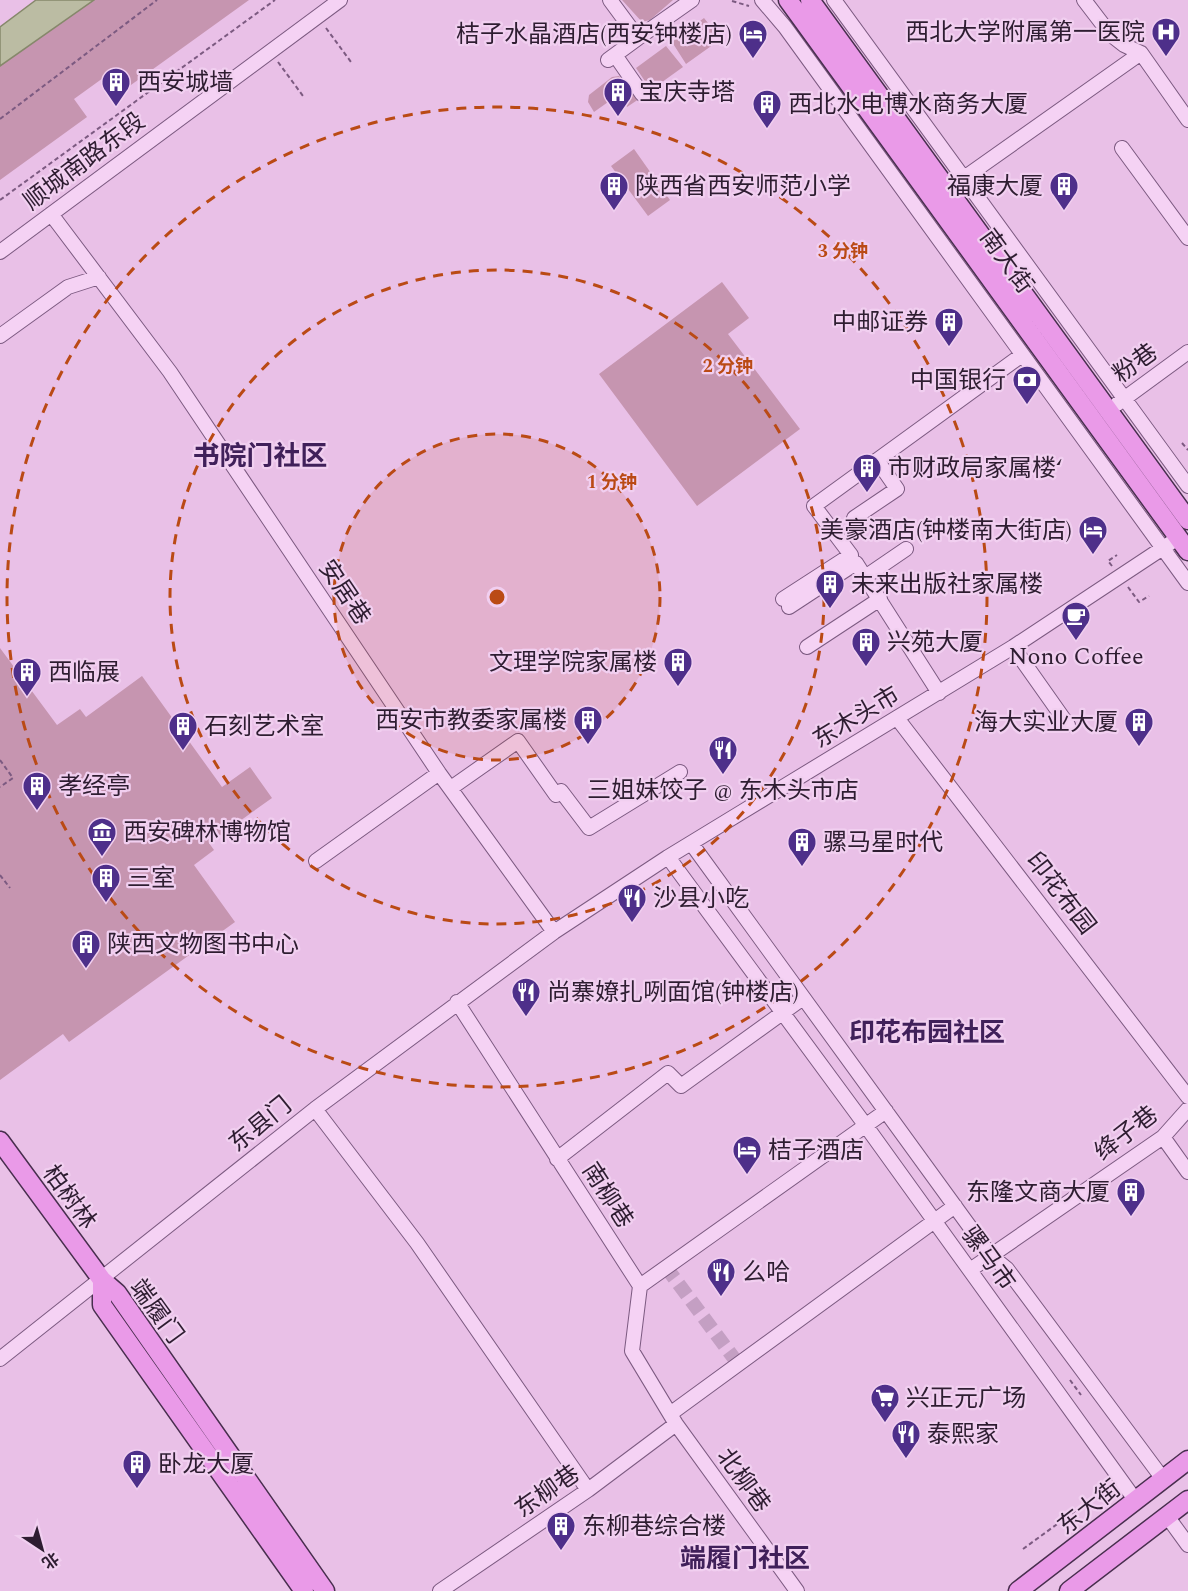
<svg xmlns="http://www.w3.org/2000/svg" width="1188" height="1591" font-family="Spectral,'Noto Sans SC',serif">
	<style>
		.green { fill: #c695b0 }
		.water { fill: #bbbca3; stroke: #86886b; stroke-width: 1.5 }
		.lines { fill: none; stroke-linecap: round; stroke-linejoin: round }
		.minor-tunnel { stroke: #c49fc3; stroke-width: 14; stroke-dasharray: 14 7; stroke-linecap: butt }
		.minor-casing { stroke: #7c5a81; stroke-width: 16 }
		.major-casing { stroke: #482e4e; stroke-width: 21 }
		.path { stroke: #7c5a81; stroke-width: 2; stroke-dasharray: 4.5 3; stroke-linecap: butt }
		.minor { stroke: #f5d2f4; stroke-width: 14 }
		.major { stroke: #ea9ae8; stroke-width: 18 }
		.ring { fill: none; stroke: #ba4a15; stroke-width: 3; stroke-dasharray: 10 8 }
		.labels { text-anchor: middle; stroke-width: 4.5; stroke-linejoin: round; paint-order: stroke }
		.poi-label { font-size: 24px; fill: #2e1d31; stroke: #f1cff0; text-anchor: start }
		.street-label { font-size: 24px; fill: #2e1d31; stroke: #f1cff0 }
		.neighbourhood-label { font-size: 26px; font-weight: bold; fill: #40205a; stroke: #f1cff0 }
		.quarter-label { font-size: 27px; font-weight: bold; fill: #40205a; stroke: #f1cff0 }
		.centre { fill: #ba4a15; stroke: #f1cff0; stroke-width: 3 }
		.ring-label { font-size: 18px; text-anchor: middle; font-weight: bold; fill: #ba4a15; stroke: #f1cff0; stroke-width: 4.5; stroke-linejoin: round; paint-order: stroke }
	</style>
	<rect width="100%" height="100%" fill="#e9c0e7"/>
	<!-- green -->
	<path class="green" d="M 94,0 L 249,0 L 124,90 L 110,73 L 74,99 L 87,117 L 0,180 L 0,66 Z
		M 622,0 L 673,0 L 650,20 L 642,22 Z
		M 704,18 L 721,39 L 686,64 L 672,42 Z
		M 666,46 L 683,67 L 651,90 L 636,68 Z
		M 619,76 L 639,99 L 627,107 L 618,95 L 594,112 L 588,102 L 589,95 L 612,77 Z
		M 634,149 L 670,200 L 648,216 L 611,166 Z
		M 722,282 L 749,318 L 728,334 L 800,429 L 697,506 L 599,374 Z
		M 0,648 L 57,725 L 80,709 L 86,717 L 142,676 L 222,787 L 250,767 L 272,798 L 209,843 L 214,850 L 194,865 L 235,922 L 69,1042 L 63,1034 L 0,1080 Z"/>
	<!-- water -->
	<path class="water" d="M 36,0 L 94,0 L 0,66 L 0,27 Z"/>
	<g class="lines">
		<!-- minor-tunnel -->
		<path class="minor-tunnel" d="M 666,1267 L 739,1365"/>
		<!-- minor casing -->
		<g class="minor-casing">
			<path id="minor" d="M 610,0 L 638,38 L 692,0
				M 762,0 L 785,27 L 1188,583
				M 834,0 L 1188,486
				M 1084,0 L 1110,34 L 1124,45 L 1141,53 L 1188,120
				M 615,55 L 642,94
				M 608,60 L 638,38
				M 1122,148 L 1188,238
				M 964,178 L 1141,53
				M 51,214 L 170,372 L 439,773 L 554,932
				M 0,252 L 340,0
				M 0,336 L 68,287 L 99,277
				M 1117,404 L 1188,352
				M 854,518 L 897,489 L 877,460
				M 865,577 L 906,549
				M 783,599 L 851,555 L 814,506 L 1022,355
				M 789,607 L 856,563 L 939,693
				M 807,647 L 880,599
				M 1013,647 L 1068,725
				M 897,718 L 1188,1097
				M 451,788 L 518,741 L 556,795 L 561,791 L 589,828 L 680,772
				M 691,843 L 991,1256 L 1007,1269 L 1163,1479
				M 668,857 L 866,1126 L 1136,1501
				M 316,861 L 439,773
				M 457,1002 L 640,1286 L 632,1351 L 676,1424 L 797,1591
				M 315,1109 L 417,1243 L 588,1490
				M 1163,1137 L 1188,1172
				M 557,1159 L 668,1073 L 681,1086 L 803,998
				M 970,1270 L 1163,1137 L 1188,1109
				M 640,1286 L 886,1111
				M 0,1359 L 315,1109 L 554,932 L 668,857 L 1013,647 L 1178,538
				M 670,1414 L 955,1206
				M 1167,1516 L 1188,1545
				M 440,1591 L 588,1490 L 676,1424"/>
		</g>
		<!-- major casing -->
		<g class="major-casing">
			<path id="major" d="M 788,0 L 1188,551
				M 810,0 L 1188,520
				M 0,1141 L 102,1280 L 117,1293 L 325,1591
				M 102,1280 L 102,1305 L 304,1591
				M 1018,1591 L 1188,1460
				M 1069,1591 L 1188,1500"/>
		</g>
		<!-- path -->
		<path class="path" d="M 732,1 L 749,6
			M 326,28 L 351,62
			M 278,62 L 303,96
			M 0,119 L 157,0
			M 0,200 L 275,0
			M 1182,443 L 1188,450
			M 1112,566 L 1108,561 L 1117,555
			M 1128,587 L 1139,602 L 1149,596
			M 0,760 L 13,778 L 0,787
			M 0,875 L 10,888
			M 1070,1380 L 1081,1395
			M 1023,1549 L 1108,1487"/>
		<!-- minor -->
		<use href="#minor" class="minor"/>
		<!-- major -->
		<use href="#major" class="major"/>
	</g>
	<!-- distance rings -->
	<circle cx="497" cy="597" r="163" fill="#ba4a15" fill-opacity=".12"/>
	<g class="ring">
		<circle cx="497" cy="597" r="163"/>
		<circle cx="497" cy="597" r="327"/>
		<circle cx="497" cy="597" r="490"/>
	</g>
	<!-- icons -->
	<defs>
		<g id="hospital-pin" transform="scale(1.5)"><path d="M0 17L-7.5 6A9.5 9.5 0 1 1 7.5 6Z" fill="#4e2f8a" stroke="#f1cff0"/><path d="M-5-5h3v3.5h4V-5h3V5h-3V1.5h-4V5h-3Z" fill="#fff"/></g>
		<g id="hotel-pin" transform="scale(1.5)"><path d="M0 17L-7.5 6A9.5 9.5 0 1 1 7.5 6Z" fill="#4e2f8a" stroke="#f1cff0"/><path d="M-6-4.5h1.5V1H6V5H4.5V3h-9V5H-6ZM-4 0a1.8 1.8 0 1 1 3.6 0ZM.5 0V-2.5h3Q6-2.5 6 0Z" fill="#fff"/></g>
		<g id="building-pin" transform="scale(1.5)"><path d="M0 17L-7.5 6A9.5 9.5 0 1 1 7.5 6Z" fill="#4e2f8a" stroke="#f1cff0"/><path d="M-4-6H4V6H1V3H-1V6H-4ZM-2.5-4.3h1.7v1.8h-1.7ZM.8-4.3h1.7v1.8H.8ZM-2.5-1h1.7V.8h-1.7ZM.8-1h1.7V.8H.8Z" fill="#fff"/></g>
		<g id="bank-pin" transform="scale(1.5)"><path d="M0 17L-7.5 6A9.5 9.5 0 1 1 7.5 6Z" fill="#4e2f8a" stroke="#f1cff0"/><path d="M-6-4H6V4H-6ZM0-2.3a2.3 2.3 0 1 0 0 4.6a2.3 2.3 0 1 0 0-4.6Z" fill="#fff"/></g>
		<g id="cafe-pin" transform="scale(1.5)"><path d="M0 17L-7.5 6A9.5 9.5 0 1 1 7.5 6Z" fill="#4e2f8a" stroke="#f1cff0"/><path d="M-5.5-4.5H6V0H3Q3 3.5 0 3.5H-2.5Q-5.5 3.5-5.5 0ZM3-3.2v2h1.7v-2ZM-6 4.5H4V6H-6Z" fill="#fff"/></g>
		<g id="restaurant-pin" transform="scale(1.5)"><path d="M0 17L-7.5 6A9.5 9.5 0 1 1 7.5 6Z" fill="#4e2f8a" stroke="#f1cff0"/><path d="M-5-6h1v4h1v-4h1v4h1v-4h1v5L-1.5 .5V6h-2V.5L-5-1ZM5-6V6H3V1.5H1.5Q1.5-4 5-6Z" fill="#fff"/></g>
		<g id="museum-pin" transform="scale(1.5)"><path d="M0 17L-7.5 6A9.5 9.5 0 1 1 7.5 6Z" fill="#4e2f8a" stroke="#f1cff0"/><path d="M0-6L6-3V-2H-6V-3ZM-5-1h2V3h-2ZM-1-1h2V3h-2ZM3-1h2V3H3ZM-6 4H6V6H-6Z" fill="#fff"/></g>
		<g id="supermarket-pin" transform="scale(1.5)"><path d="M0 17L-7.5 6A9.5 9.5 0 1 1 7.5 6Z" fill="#4e2f8a" stroke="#f1cff0"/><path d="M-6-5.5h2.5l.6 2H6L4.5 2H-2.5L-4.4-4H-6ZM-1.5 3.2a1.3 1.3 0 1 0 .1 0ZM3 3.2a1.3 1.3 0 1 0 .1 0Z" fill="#fff"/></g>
	</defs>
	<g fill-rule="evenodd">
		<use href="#hospital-pin" x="1166" y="32"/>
		<use href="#hotel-pin" x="753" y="34"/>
		<use href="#building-pin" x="116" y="82"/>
		<use href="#building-pin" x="618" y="92"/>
		<use href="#building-pin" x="767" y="104"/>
		<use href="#building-pin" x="614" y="186"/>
		<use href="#building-pin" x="1064" y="186"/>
		<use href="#building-pin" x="949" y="322"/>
		<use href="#bank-pin" x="1027" y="380"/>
		<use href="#building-pin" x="867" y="468"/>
		<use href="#hotel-pin" x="1093" y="530"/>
		<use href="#building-pin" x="830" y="584"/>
		<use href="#cafe-pin" x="1076" y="616"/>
		<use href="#building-pin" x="866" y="642"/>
		<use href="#building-pin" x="678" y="662"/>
		<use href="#building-pin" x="27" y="672"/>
		<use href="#building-pin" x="588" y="720"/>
		<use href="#building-pin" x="1139" y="722"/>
		<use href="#building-pin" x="183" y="726"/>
		<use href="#restaurant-pin" x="723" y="750"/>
		<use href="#building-pin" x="37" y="786"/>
		<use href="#museum-pin" x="102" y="832"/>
		<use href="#building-pin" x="802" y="842"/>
		<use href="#building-pin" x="106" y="878"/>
		<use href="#restaurant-pin" x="632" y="898"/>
		<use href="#building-pin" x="86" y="944"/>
		<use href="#restaurant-pin" x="526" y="992"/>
		<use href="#hotel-pin" x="747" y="1150"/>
		<use href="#building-pin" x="1131" y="1192"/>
		<use href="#restaurant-pin" x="721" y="1272"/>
		<use href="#supermarket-pin" x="885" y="1398"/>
		<use href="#restaurant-pin" x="906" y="1434"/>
		<use href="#building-pin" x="137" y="1464"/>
		<use href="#building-pin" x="561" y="1526"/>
	</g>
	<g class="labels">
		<!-- poi labels -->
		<g class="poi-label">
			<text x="1145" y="40" text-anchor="end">西北大学附属第一医院</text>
			<text x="732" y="42" text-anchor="end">桔子水晶酒店(西安钟楼店)</text>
			<text x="137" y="90">西安城墙</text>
			<text x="639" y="100">宝庆寺塔</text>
			<text x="788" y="112">西北水电博水商务大厦</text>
			<text x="635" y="194">陕西省西安师范小学</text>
			<text x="1043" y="194" text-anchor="end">福康大厦</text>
			<text x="928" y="330" text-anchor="end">中邮证券</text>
			<text x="1006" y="388" text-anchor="end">中国银行</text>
			<text x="888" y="476">市财政局家属楼‘</text>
			<text x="1072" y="538" text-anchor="end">美豪酒店(钟楼南大街店)</text>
			<text x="851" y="592">未来出版社家属楼</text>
			<text x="887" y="650">兴苑大厦</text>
			<text x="1076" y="664" text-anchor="middle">Nono Coffee</text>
			<text x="657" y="670" text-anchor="end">文理学院家属楼</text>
			<text x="48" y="680">西临展</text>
			<text x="567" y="728" text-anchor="end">西安市教委家属楼</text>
			<text x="1118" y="730" text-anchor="end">海大实业大厦</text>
			<text x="204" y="734">石刻艺术室</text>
			<text x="58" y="794">孝经亭</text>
			<text x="723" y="798" text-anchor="middle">三姐妹饺子 @ 东木头市店</text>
			<text x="123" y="840">西安碑林博物馆</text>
			<text x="823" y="850">骡马星时代</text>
			<text x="127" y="886">三室</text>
			<text x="653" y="906">沙县小吃</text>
			<text x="107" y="952">陕西文物图书中心</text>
			<text x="547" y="1000">尚寨嫽扎咧面馆(钟楼店)</text>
			<text x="768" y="1158">桔子酒店</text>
			<text x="1110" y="1200" text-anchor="end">东隆文商大厦</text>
			<text x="742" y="1280">么哈</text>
			<text x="906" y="1406">兴正元广场</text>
			<text x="927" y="1442">泰熙家</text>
			<text x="158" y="1472">卧龙大厦</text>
			<text x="582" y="1534">东柳巷综合楼</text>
		</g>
		<!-- street labels -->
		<g class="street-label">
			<text transform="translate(84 161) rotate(-37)" y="8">顺城南路东段</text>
			<text transform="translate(1007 261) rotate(54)" y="8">南大街</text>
			<text transform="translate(1135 363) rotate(-36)" y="8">粉巷</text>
			<text transform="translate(345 592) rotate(56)" y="8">安居巷</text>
			<text transform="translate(856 717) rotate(-31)" y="8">东木头市</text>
			<text transform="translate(1061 893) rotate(52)" y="8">印花布园</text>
			<text transform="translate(260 1124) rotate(-39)" y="8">东县门</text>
			<text transform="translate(1126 1133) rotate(-38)" y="8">绛子巷</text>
			<text transform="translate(608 1195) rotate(57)" y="8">南柳巷</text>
			<text transform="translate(70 1197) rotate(54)" y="8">柏树林</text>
			<text transform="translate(989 1258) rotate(54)" y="8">骡马市</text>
			<text transform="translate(157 1311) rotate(54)" y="8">端履门</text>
			<text transform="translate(744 1480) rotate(54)" y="8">北柳巷</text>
			<text transform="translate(547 1491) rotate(-35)" y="8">东柳巷</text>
			<text transform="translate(1089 1507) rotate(-38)" y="8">东大街</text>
		</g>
		<!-- neighbourhood labels -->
		<g class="neighbourhood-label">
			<text x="927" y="1041">印花布园社区</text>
			<text x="745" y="1567">端履门社区</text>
		</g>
		<!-- quarter labels -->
		<g class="quarter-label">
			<text x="260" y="465">书院门社区</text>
		</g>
	</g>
	<circle cx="497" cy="597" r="9" class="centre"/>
	<g class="ring-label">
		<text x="843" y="257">3 分钟</text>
		<text x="728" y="372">2 分钟</text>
		<text x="612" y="488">1 分钟</text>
	</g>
	<!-- north arrow -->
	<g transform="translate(42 1549) rotate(144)" stroke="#f1cff0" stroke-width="4.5" paint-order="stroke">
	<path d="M0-4.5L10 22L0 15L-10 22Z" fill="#2e1d31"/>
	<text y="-9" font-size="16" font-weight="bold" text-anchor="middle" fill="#2e1d31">北</text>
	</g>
</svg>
